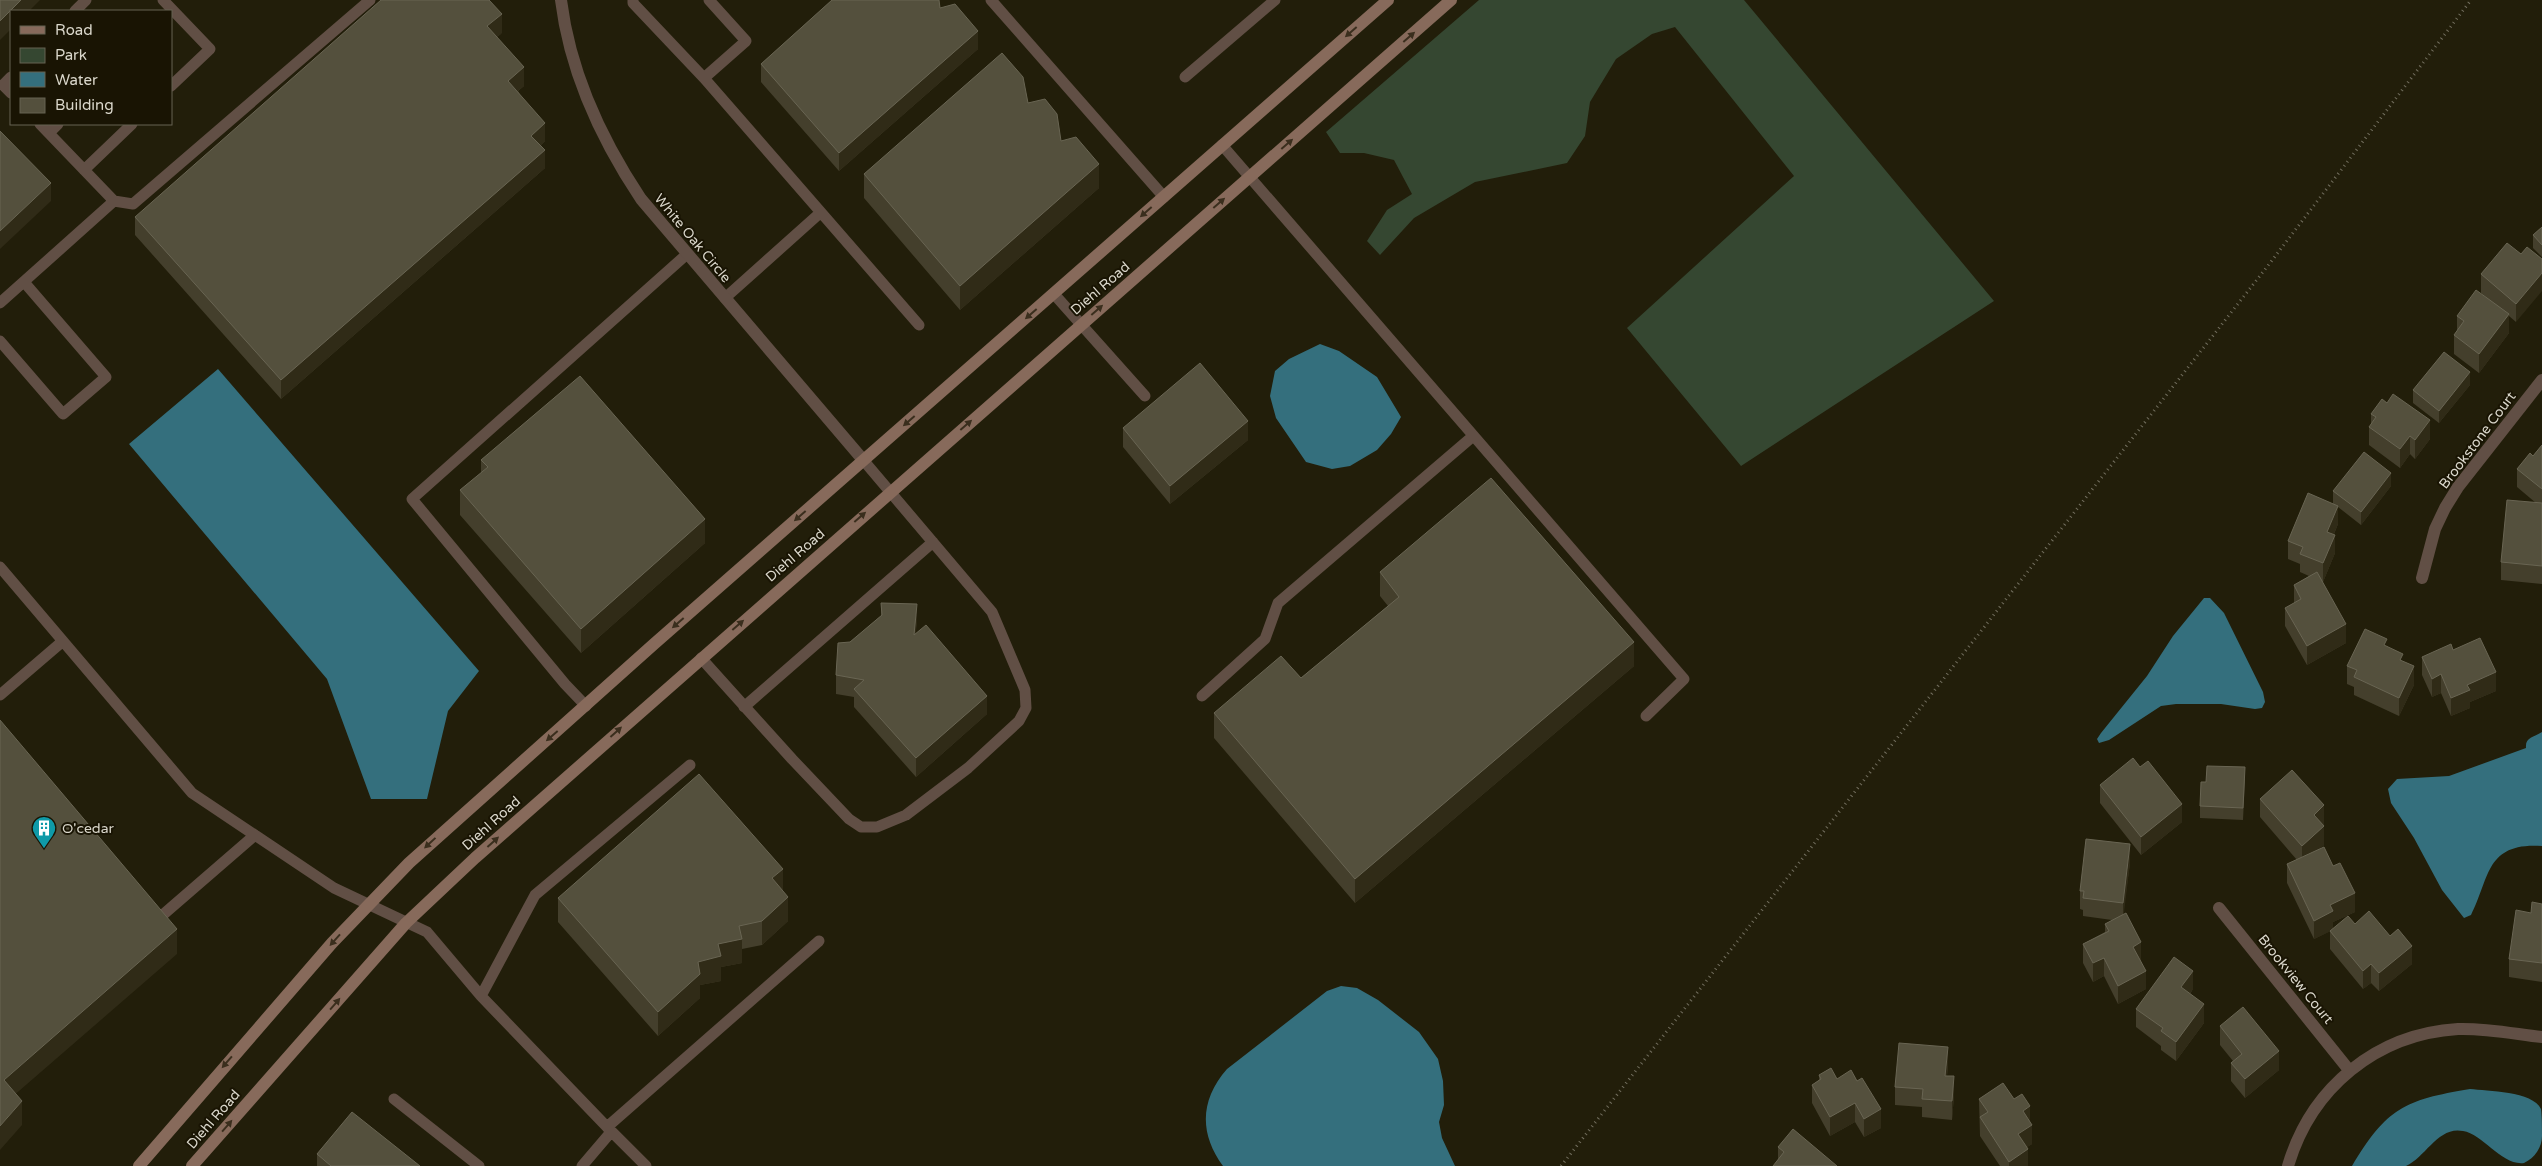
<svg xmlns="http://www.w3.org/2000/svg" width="2542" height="1166" font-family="'Varela Round',sans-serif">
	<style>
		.green { fill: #354731 }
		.water { fill: #346f7d }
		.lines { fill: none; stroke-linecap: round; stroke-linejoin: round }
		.path { stroke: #736f5f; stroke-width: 3; stroke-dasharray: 1 4; stroke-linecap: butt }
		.lane { stroke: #614f45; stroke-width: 11 }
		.street { stroke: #614f45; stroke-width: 12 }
		.secondary { stroke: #876a5b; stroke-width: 12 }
		.wall { fill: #443f2c }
		.shaded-wall { fill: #302b17 }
		.building { fill: #54503d; stroke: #696553 }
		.oneway { fill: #3a2e1d }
		.labels { text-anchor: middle; stroke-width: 4; stroke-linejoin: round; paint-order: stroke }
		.street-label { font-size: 14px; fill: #dad7cb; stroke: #191403 }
		.poi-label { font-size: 14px; fill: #dad7cb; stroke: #191403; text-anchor: start }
	</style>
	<rect width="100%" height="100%" fill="#221e0a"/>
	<!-- green -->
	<path class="green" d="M 1479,0 L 1744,0 L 1994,301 L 1741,466 L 1627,328 L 1794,176 L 1675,27 L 1652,34 L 1616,59 L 1590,102 L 1585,136 L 1567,163 L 1475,182 L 1414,218 L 1380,255 L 1367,241 L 1387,210 L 1412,194 L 1394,160 L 1364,153 L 1340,153 L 1326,132 Z"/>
	<!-- water -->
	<path class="water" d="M 1320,344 L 1339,351 L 1377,377 L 1401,417 L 1391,434 L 1377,450 L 1350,466 L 1332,469 L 1306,462 L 1276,418 L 1270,396 L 1275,371 L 1289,359 Z
		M 218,369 L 479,671 L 448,711 L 427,799 L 371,799 L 327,679 L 129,444 Z
		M 2204,598 L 2210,598 L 2224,613 L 2263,692 L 2265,702 L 2262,708 L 2255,709 L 2221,704 L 2176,704 L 2161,706 L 2109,740 L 2099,743 L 2097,739 L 2101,733 L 2147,676 L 2173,636 Z
		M 2542,732 L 2542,846 C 2485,842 2490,878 2471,915 L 2464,918 L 2442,890 L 2414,838 L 2391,803 L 2388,789 L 2397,779 L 2449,776 L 2526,748 C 2525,737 2533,738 2542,732 Z
		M 1341,986 L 1357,988 L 1378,1000 L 1419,1032 L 1438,1059 L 1443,1081 L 1444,1105 L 1439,1122 L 1442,1138 L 1455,1166 L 1223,1166 C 1199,1133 1200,1100 1227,1069 L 1327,991 Z
		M 2470,1089 C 2487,1091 2533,1091 2541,1109 C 2542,1116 2542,1129 2542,1136 C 2542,1147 2535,1158 2524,1163 C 2502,1166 2483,1134 2463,1131 C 2438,1126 2426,1157 2406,1166 C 2399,1166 2363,1166 2352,1166 C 2387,1108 2404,1100 2470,1089 Z"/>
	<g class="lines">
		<!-- path -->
		<path class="path" d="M 1561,1166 L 2270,263 L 2471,0"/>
		<!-- lane -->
		<path class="lane" d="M 163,0 L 210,49 L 171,86
			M 633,0 L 633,3 L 704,78 L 746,41 L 709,0
			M 991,0 L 1164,197
			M 75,11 L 86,0
			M 11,77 L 3,85 L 11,93
			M 1185,77 L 1275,0
			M 704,78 L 919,325
			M 40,124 L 114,201 L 133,204 L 370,0
			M 49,133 L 58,124
			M 1222,145 L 1684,679 L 1646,716
			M 84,170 L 132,124
			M 1054,294 L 1145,396
			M 725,298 L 820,213
			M 0,303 L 114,201
			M 0,341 L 63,414 L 106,377 L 24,282
			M 0,567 L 192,793 L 334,888 L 427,932 L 481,996 L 607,1127 L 819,941
			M 701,658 L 792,759 L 849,819 L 861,827 L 877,827 L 906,815 L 968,768 L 1019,721 L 1026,708 L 1025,690 L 992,612 L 864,461
			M 0,695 L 63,641
			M 1202,696 L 1265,639 L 1278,603 L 1472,437
			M 586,706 L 565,684 L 412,499 L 686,255
			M 744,707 L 933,542
			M 158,919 L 255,835
			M 481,996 L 535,895 L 690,765
			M 394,1099 L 479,1166
			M 607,1127 L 646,1166
			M 582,1166 L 611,1132"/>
		<!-- street -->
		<path class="street" d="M 561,0 C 570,73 601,139 641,199 L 864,461
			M 2422,578 L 2435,529 L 2445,508 L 2458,487 L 2542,380
			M 2219,908 L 2349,1070
			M 2288,1166 C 2311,1088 2376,1034 2458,1029 C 2486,1028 2515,1034 2542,1037"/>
		<!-- secondary -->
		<path class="secondary" d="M 139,1166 L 332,943 L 409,863 L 654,644 L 1388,0
			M 192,1166 L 406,923 L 475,858 L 1451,0"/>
	</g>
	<!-- wall -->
	<path class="wall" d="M 940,8 L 978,49 L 839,171 L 761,82 L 761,64 Z
		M 502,33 L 497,37 L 524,86 L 518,91 L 545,141 L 541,145 L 545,168 L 281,399 L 135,235 L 135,217 Z
		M 1028,103 L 1061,141 L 1099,188 L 960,310 L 864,198 L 864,174 Z
		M 2542,227 L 2542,257 L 2533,248 L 2533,235 Z
		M 2521,254 L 2516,322 L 2509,316 L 2509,333 L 2479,373 L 2454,354 L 2454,335 L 2457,331 L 2457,316 L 2489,300 L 2481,293 L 2481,274 Z
		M 2470,385 L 2439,423 L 2413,403 L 2413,390 Z
		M 2371,414 L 2430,439 L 2415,459 L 2410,454 L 2400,468 L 2369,445 L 2369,427 L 2371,425 Z
		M 1123,428 L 1248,440 L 1170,504 L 1123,447 Z
		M 2542,445 L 2542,584 L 2501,580 L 2501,562 L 2536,503 L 2517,487 L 2517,469 L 2533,456 Z
		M 481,460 L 705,543 L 581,653 L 460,515 L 460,490 L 481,473 Z
		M 2391,486 L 2361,525 L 2338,507 L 2338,524 L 2334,534 L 2335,553 L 2323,582 L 2322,582 L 2346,643 L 2307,665 L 2285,626 L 2285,608 L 2294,603 L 2294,585 L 2309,576 L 2300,572 L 2300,564 L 2288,559 L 2288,541 L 2333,504 L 2333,491 Z
		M 1380,572 L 1634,666 L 1355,903 L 1214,738 L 1214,713 L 1301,678 L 1388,606 L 1380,596 Z
		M 881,603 L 917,622 L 915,634 L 987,714 L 916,777 L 854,707 L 854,697 L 836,694 L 836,675 L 850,642 L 881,616 Z
		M 2387,646 L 2403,662 L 2414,685 L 2399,716 L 2354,695 L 2354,687 L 2347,684 L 2347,666 Z
		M 2453,650 L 2496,691 L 2470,702 L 2470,708 L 2451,716 L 2441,693 L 2432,697 L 2422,675 L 2422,657 Z
		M 2245,779 L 2243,820 L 2200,818 L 2200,806 L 2206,782 Z
		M 2100,785 L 2182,822 L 2141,855 L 2100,803 Z
		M 2260,799 L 2324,824 L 2323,825 L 2324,845 L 2319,849 L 2355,912 L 2333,922 L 2333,928 L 2355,924 L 2412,964 L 2379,991 L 2371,983 L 2363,989 L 2330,949 L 2330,931 L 2314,939 L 2287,883 L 2287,864 L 2297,860 L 2260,817 Z
		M 2130,863 L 2123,914 L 2141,961 L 2146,989 L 2118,1004 L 2104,976 L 2093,982 L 2083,963 L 2083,944 L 2105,932 L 2105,924 L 2112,920 L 2083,916 L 2083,910 L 2080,909 L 2080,891 Z
		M 783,891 L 788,921 L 762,945 L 742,949 L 742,963 L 721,967 L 721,981 L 700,985 L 700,998 L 658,1036 L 558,922 L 558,898 Z
		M 2542,904 L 2542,982 L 2509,977 L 2509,959 L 2531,913 Z
		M 2193,989 L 2190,994 L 2204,1023 L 2176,1061 L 2161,1050 L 2161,1046 L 2136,1027 L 2136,1009 Z
		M 2220,1026 L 2279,1070 L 2245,1098 L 2231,1081 L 2231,1063 L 2233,1061 L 2220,1045 Z
		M 1948,1065 L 1947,1076 L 1954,1095 L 1952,1120 L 1922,1117 L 1922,1107 L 1895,1105 L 1895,1087 Z
		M 1819,1075 L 1837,1079 L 1881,1128 L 1864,1137 L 1855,1122 L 1830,1136 L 1812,1103 L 1812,1085 L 1819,1080 Z
		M 1979,1099 L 2032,1144 L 2027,1147 L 2028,1166 L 2000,1166 L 1980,1136 Z
		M 1778,1147 L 1837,1166 L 1778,1160 Z
		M 317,1154 L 420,1166 L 317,1166 Z"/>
	<!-- shaded-wall -->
	<path class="shaded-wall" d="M 21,0 L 40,0 L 29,11 L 11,11 L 11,29 L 0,40 L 0,21 Z
		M 502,14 L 502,33 L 487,45 L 487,26 Z
		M 978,31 L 978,49 L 839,171 L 839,153 Z
		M 524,67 L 524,86 L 508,99 L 508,81 Z
		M 545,123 L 545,141 L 531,155 L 531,136 Z
		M 545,150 L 545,168 L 281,399 L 281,380 Z
		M 1099,164 L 1099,188 L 960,310 L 960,286 Z
		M 51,183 L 51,201 L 0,249 L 0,231 Z
		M 2542,273 L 2542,291 L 2516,322 L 2516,304 Z
		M 2509,314 L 2509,333 L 2479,373 L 2479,354 Z
		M 2470,372 L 2470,385 L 2439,423 L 2439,411 Z
		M 2430,420 L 2430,439 L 2415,459 L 2415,440 Z
		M 1248,421 L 1248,440 L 1170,504 L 1170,486 Z
		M 2410,436 L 2410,454 L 2400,468 L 2400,449 Z
		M 2391,473 L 2391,486 L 2361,525 L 2361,512 Z
		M 2338,506 L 2338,524 L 2327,550 L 2327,532 Z
		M 705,519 L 705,543 L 581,653 L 581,629 Z
		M 2335,535 L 2335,553 L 2323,582 L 2323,563 Z
		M 917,604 L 917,622 L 914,654 L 914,635 Z
		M 2346,624 L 2346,643 L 2307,665 L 2307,646 Z
		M 1634,642 L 1634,666 L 1355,903 L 1355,879 Z
		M 2414,666 L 2414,685 L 2399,716 L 2399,698 Z
		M 2496,672 L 2496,691 L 2470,702 L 2470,708 L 2451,716 L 2451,698 L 2467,685 Z
		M 2441,674 L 2441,693 L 2432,697 L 2432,679 Z
		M 987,696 L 987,714 L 916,777 L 916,758 Z
		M 2182,804 L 2182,822 L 2141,855 L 2141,837 Z
		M 2324,805 L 2324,824 L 2314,833 L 2314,815 Z
		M 2324,826 L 2324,845 L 2302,865 L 2302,846 Z
		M 2130,844 L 2130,863 L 2123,921 L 2123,903 Z
		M 783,869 L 783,893 L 772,878 Z
		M 2355,893 L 2355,912 L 2333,922 L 2333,930 L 2314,939 L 2314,921 L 2330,905 Z
		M 788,897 L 788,921 L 762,945 L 762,921 Z
		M 177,929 L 177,954 L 4,1104 L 4,1080 Z
		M 742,939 L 742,963 L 721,967 L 721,981 L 700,985 L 700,998 L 658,1036 L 658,1012 L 698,962 L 718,944 Z
		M 2141,942 L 2141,961 L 2133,965 L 2133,947 Z
		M 2412,946 L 2412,964 L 2379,991 L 2379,973 Z
		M 2104,958 L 2104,976 L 2093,982 L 2093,963 Z
		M 2371,964 L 2371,983 L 2363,989 L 2363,971 Z
		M 2146,971 L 2146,989 L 2118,1004 L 2118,986 Z
		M 2193,971 L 2193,989 L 2181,1006 L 2181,987 Z
		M 2204,1004 L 2204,1023 L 2176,1061 L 2176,1042 Z
		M 1948,1047 L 1948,1065 L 1945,1094 L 1945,1076 Z
		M 2279,1051 L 2279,1070 L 2245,1098 L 2245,1079 Z
		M 1954,1076 L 1954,1095 L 1952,1120 L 1952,1101 Z
		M 22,1101 L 22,1125 L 0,1150 L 0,1126 Z
		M 1855,1103 L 1855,1122 L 1830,1136 L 1830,1117 Z
		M 2030,1106 L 2030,1124 L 2023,1111 Z
		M 1881,1109 L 1881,1128 L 1864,1137 L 1864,1119 Z
		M 2032,1125 L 2032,1144 L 2018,1153 L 2018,1134 Z
		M 2028,1149 L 2028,1166 L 2009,1166 L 2009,1162 Z"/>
	<!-- building -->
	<path class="building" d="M 0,0 L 21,0 L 0,21 Z
		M 381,0 L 489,0 L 502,14 L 487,26 L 524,67 L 508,81 L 545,123 L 531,136 L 545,150 L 281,380 L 135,217 Z
		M 832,0 L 939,0 L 940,8 L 955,4 L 978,31 L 839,153 L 761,64 Z
		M 1002,53 L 1023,77 L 1028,103 L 1045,99 L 1057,114 L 1061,141 L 1076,137 L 1099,164 L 960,286 L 864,174 Z
		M 0,131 L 51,183 L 0,231 Z
		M 2542,227 L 2542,245 L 2533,235 Z
		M 2507,243 L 2521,254 L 2527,247 L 2542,259 L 2542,273 L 2516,304 L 2481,274 Z
		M 2476,290 L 2509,314 L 2479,354 L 2454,335 L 2464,321 L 2457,316 Z
		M 2444,352 L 2470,372 L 2439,411 L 2413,390 Z
		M 1200,363 L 1248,421 L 1170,486 L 1123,428 Z
		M 580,376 L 705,519 L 581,629 L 460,490 L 488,467 L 481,460 Z
		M 2393,394 L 2430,420 L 2415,440 L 2410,436 L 2400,449 L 2369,427 L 2376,417 L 2371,414 L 2382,399 L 2387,403 Z
		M 2542,445 L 2542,489 L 2517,469 L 2530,453 L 2533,456 Z
		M 2364,452 L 2391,473 L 2361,512 L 2333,491 Z
		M 1491,478 L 1634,642 L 1355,879 L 1214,713 L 1281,656 L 1301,678 L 1399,597 L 1380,572 Z
		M 2308,493 L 2338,506 L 2327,532 L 2335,535 L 2323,563 L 2300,554 L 2303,547 L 2288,541 Z
		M 2507,500 L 2542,503 L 2542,566 L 2501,562 Z
		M 2317,572 L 2346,624 L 2307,646 L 2285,608 L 2301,599 L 2294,585 Z
		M 881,603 L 917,604 L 914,635 L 926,625 L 987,696 L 916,758 L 854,689 L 864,680 L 836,675 L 838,643 L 850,642 L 882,615 Z
		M 2365,629 L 2387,639 L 2384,645 L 2403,654 L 2400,660 L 2414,666 L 2399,698 L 2354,677 L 2357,670 L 2347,666 Z
		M 2480,638 L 2496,672 L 2467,685 L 2470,690 L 2451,698 L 2441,674 L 2432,679 L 2422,657 L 2451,644 L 2453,650 Z
		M 0,720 L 177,929 L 4,1080 L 22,1101 L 0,1126 Z
		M 2133,758 L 2140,767 L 2148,761 L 2182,804 L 2141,837 L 2100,785 Z
		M 2207,766 L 2245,767 L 2243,808 L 2200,806 L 2201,782 L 2206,782 Z
		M 2292,770 L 2324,805 L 2314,815 L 2324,826 L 2302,846 L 2260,799 Z
		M 699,774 L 783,869 L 772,878 L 788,897 L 762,921 L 739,926 L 742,939 L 718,944 L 721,956 L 698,962 L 700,974 L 658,1012 L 558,898 Z
		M 2086,839 L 2130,844 L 2123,903 L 2083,898 L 2084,891 L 2080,891 Z
		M 2324,847 L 2333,866 L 2340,863 L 2355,893 L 2330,905 L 2333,911 L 2314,921 L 2287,864 Z
		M 2532,902 L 2542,904 L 2542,963 L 2509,959 L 2516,910 L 2531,913 Z
		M 2369,911 L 2390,936 L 2398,929 L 2412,946 L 2379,973 L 2371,964 L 2363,971 L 2330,931 L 2348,916 L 2355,924 Z
		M 2126,913 L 2141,942 L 2133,947 L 2146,971 L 2118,986 L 2104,958 L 2093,963 L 2083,944 L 2109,931 L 2105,924 Z
		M 2174,957 L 2193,971 L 2181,987 L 2204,1004 L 2176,1042 L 2161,1031 L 2163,1028 L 2136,1009 Z
		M 2243,1007 L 2279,1051 L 2245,1079 L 2231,1063 L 2242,1054 L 2220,1026 Z
		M 1899,1043 L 1948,1047 L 1945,1076 L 1954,1076 L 1952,1101 L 1922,1099 L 1923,1089 L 1895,1087 Z
		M 1831,1068 L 1837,1079 L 1851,1070 L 1857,1081 L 1862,1078 L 1881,1109 L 1864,1119 L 1855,1103 L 1830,1117 L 1812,1085 L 1821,1079 L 1819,1075 Z
		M 2003,1083 L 2014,1099 L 2022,1094 L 2030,1106 L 2023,1111 L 2032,1125 L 2018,1134 L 2028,1149 L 2009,1162 L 1980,1117 L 1988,1112 L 1979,1099 Z
		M 352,1112 L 420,1166 L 331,1166 L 317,1154 Z
		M 1793,1129 L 1837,1166 L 1773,1166 L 1784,1152 L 1778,1147 Z"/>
	<!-- one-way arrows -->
	<defs><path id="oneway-solid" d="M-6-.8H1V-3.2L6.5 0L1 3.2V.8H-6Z" transform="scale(1.25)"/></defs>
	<g class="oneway">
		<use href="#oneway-solid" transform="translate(1351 32) rotate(139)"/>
		<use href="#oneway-solid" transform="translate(1409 37) rotate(-41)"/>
		<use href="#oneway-solid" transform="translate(1287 144) rotate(-41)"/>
		<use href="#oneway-solid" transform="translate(1219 203) rotate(-41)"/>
		<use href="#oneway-solid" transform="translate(1146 212) rotate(139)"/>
		<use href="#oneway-solid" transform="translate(1097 310) rotate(-41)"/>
		<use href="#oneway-solid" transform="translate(1031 314) rotate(139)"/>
		<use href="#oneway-solid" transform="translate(909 421) rotate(139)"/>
		<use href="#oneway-solid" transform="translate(966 425) rotate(-41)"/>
		<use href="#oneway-solid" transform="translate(800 516) rotate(139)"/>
		<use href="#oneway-solid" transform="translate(860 517) rotate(-41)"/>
		<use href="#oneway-solid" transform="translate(678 623) rotate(139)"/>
		<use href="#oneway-solid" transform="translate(738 625) rotate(-41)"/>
		<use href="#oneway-solid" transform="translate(616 732) rotate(-42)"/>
		<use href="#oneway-solid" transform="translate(552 736) rotate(139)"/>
		<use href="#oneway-solid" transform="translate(493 842) rotate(-42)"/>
		<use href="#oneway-solid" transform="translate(430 843) rotate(137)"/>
		<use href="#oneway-solid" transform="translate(335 940) rotate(132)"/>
		<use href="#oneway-solid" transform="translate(335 1004) rotate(-49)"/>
		<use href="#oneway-solid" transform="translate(227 1062) rotate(131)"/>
		<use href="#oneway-solid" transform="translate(227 1126) rotate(-49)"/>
	</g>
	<!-- icons -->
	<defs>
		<g id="building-pin" transform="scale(1.25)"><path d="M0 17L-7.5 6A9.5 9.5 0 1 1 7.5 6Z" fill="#0f9aa8" stroke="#191403"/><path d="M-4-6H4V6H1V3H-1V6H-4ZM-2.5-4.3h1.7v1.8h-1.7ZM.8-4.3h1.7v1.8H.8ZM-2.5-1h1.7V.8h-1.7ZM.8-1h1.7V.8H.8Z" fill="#fff"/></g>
	</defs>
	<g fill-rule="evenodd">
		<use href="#building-pin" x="44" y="828"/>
	</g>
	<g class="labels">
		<!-- street labels -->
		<g class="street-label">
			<text transform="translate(693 238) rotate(50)" y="5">White Oak Circle</text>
			<text transform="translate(1100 288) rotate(-41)" y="5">Diehl Road</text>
			<text transform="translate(2477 440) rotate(-53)" y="5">Brookstone Court</text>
			<text transform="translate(795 555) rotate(-41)" y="5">Diehl Road</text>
			<text transform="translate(491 823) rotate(-42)" y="5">Diehl Road</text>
			<text transform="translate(2296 979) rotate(51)" y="5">Brookview Court</text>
			<text transform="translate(213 1119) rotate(-49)" y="5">Diehl Road</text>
		</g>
		<!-- poi labels -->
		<g class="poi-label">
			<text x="62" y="833">O'cedar</text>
		</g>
	</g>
	<!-- legend -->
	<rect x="10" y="10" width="162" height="115" fill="#191403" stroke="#666253"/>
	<rect x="20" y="26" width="25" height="8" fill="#876a5b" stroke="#666253"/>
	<text x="55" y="35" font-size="15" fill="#dad7cb">Road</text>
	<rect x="20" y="48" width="25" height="15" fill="#354731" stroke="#666253"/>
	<text x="55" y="60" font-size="15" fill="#dad7cb">Park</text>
	<rect x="20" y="72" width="25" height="15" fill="#346f7d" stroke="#666253"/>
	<text x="55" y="85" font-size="15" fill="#dad7cb">Water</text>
	<rect x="20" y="98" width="25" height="15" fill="#54503d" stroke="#666253"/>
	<text x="55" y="110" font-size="15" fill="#dad7cb">Building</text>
</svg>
